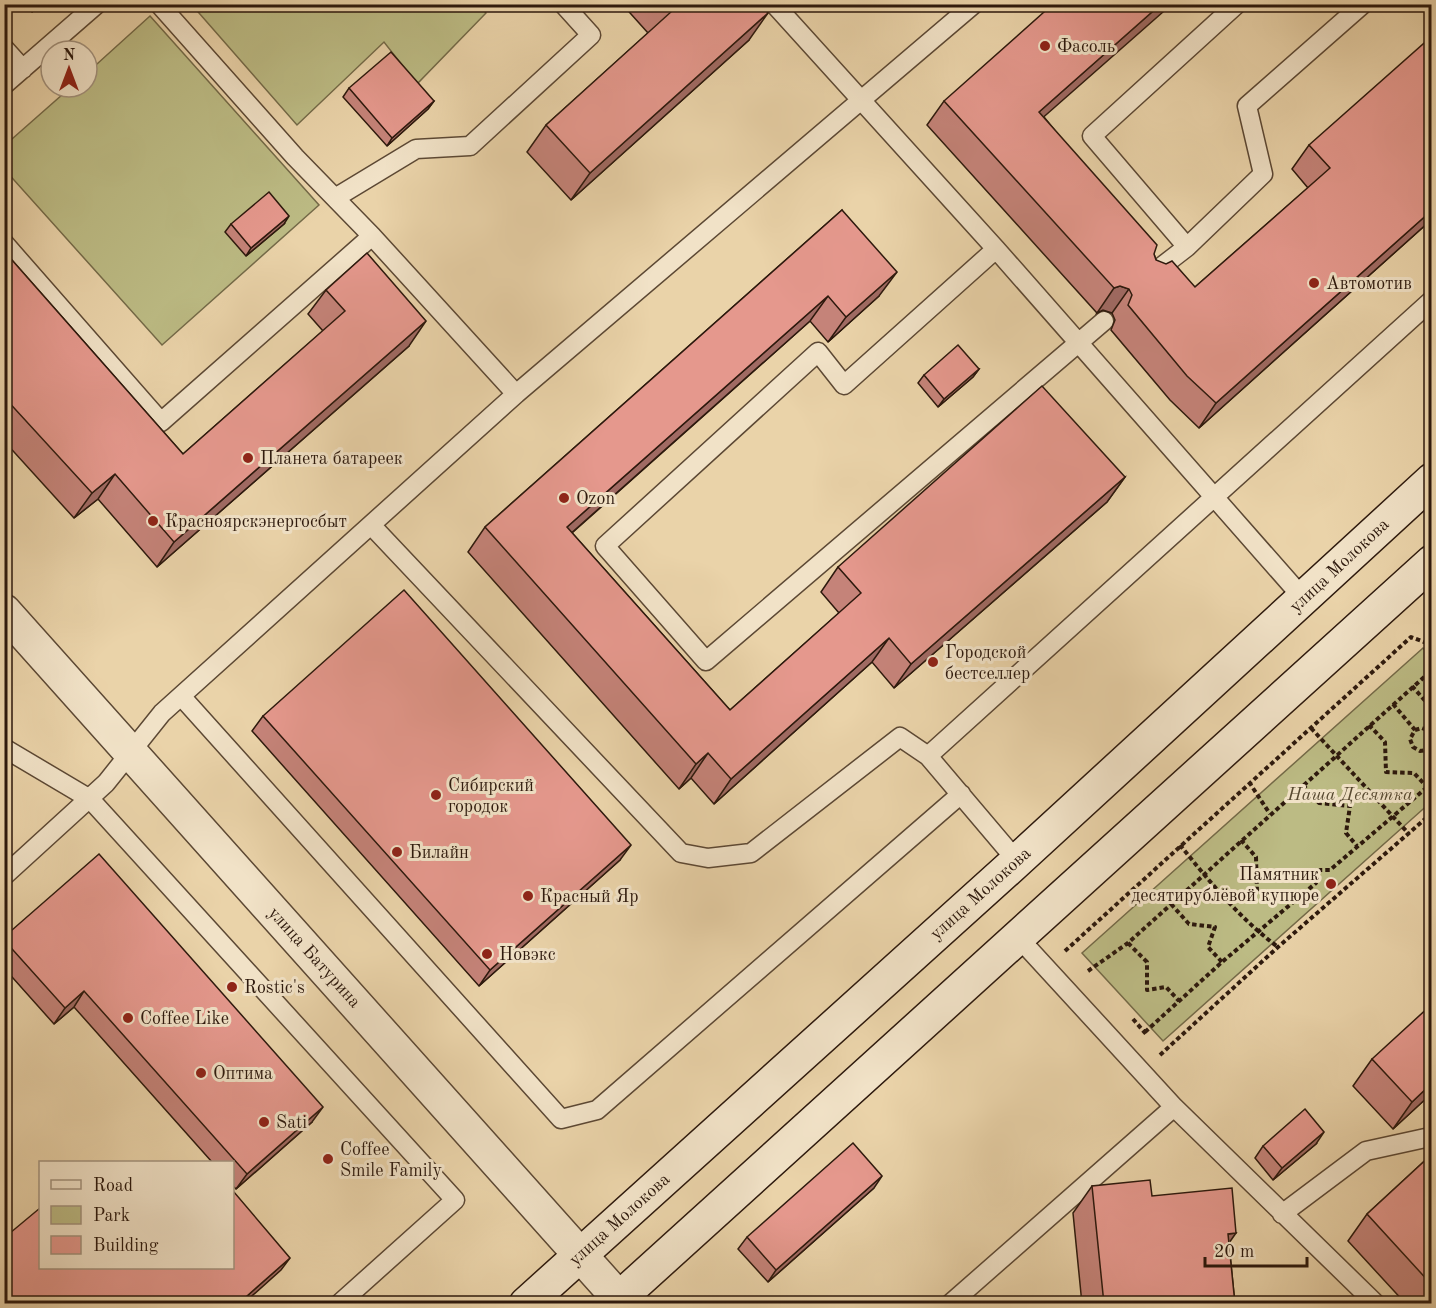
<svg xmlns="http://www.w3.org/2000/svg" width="1436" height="1308" font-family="'Old Standard TT',serif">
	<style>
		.green { fill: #bcbb84; stroke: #746a48; stroke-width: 1.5 }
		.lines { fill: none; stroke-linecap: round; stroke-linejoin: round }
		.service-casing { stroke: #5c4834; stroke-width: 21 }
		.tertiary-casing { stroke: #5c4834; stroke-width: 36 }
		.secondary-casing { stroke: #2d190d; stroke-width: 36 }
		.path { stroke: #2d190d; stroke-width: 4; stroke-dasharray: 4.5 3; stroke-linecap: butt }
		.service { stroke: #f1e2c7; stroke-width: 18 }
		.tertiary { stroke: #f1e2c7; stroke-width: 33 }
		.secondary { stroke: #f1e2c7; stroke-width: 33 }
		.wall { fill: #c58379; stroke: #2d190d; stroke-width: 1.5 }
		.shaded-wall { fill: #a06a63; stroke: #2d190d; stroke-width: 1.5 }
		.building { fill: #e5988d; stroke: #2d190d; stroke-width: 1.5 }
		.poi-dot { fill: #8f2418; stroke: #f1e2c7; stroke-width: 2 }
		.labels { text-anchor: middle; stroke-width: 6; stroke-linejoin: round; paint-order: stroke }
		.poi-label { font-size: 18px; fill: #2d190d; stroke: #f1e2c7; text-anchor: start }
		.street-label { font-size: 18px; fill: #2d190d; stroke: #f1e2c7 }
		.park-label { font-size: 18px; font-style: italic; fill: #584a31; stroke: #f1e2c7 }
	</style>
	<rect width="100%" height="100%" fill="#ead3a9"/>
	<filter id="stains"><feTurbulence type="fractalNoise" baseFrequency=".00333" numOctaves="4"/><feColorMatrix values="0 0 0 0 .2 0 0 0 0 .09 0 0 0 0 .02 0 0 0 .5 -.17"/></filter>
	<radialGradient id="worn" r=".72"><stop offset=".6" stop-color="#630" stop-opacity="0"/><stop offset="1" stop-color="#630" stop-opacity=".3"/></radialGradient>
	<!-- green -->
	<path class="green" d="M 479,4 L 486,13 L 417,84 L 384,42 L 297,125 L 192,5 Z
		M 150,16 L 319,205 L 162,345 L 5,170 L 4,146 L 71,87 L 87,87 L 87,73 Z
		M 1423,648 L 1431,657 L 1431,802 L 1163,1041 L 1082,953 Z"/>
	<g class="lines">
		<!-- service casing -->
		<g class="service-casing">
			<path id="service" d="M 159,4 L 295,157 L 372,236 L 516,394
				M 774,4 L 996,249 L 1303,598
				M 4,48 L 23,69
				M 4,85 L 97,4
				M 335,198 L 416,149 L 470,146 L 591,35 L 563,4
				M 4,243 L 161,422 L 372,236
				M 1187,247 L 1092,136 L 1237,4
				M 996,249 L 844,385 L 818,352 L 605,546 L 706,661 L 1104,321
				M 1148,277 L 1187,247 L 1263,174 L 1247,106 L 1363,4
				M 371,525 L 681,853 L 708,858 L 751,853 L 900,737 L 928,756 L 1017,861
				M 181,696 L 561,1119 L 597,1110 L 961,794
				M 4,748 L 90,799 L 455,1200 L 339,1304
				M 928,756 L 1432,300
				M 4,876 L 106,783 L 162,713 L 516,394 L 974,4
				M 1174,1107 L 1376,1304
				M 1282,1214 L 1366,1151 L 1430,1137
				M 950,1304 L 1174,1107 L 1017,936"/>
		</g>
		<!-- tertiary casing -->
		<g class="tertiary-casing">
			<path id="tertiary" d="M 4,611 L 624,1304"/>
		</g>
		<!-- secondary casing -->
		<g class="secondary-casing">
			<path id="secondary" d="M 526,1304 L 1017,861 L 1432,480
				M 613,1304 L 1432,562"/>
		</g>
		<!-- path -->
		<path class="path" d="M 1412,686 L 1428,704 L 1432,705
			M 1393,704 L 1415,730 L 1410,739 L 1413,747 L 1420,751 L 1428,750 L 1432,754
			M 1369,725 L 1385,742 L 1386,772 L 1414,773 L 1427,787
			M 1311,728 L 1409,834
			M 1415,730 L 1422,728 L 1432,732
			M 1249,782 L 1270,814
			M 1303,785 L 1319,803 L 1350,806 L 1346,833 L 1357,846
			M 1241,840 L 1256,857 L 1257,892 L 1288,895 L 1293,902
			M 1180,845 C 1209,881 1240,919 1278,947
			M 1171,904 L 1189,924 L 1215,927 L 1208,947 L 1222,962
			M 1128,943 L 1147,962 L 1147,990 L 1166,987 L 1179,1001
			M 1065,951 L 1411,637 L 1432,645
			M 1088,971 L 1128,943 L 1432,670
			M 1133,1019 L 1146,1034
			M 1145,1032 L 1222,962 L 1316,883 L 1314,878 L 1320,870 L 1330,870 L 1432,783
			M 1160,1055 L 1278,947 L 1432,813"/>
		<!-- service -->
		<use href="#service" class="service"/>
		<!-- tertiary -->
		<use href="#tertiary" class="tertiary"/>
		<!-- secondary -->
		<use href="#secondary" class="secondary"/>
	</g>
	<!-- wall -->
	<path class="wall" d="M 25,4 L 41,4 L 32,12 Z
		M 622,4 L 761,4 L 749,40 L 571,200 L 527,152 L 546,125 L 648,33 Z
		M 349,88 L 434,101 L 428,109 L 387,146 L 343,97 Z
		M 944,101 L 1044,117 L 1154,254 L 1156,260 L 1195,287 L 1308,188 L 1292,169 L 1309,145 L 1431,220 L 1199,428 L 1170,400 L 1111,330 L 1115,320 L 1112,313 L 1103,310 L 1097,313 L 927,125 Z
		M 842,210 L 879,296 L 828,342 L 810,321 L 572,533 L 730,710 L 839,613 L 821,592 L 838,567 L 1125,477 L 1107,502 L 894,688 L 872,662 L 714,804 L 691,778 L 679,789 L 468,552 L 485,527 Z
		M 231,224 L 284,224 L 246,256 L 225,232 Z
		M 4,251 L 183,454 L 323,331 L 308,314 L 326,290 L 409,346 L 157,567 L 98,499 L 74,518 L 4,441 Z
		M 979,369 L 973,377 L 938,407 L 918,383 L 924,375 Z
		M 263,716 L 620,860 L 479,986 L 252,731 Z
		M 4,937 L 312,1122 L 236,1189 L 232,1185 L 232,1162 L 212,1162 L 74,1007 L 54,1024 L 4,968 Z
		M 1372,1059 L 1431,1094 L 1393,1129 L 1353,1086 Z
		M 1316,1144 L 1273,1180 L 1255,1158 L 1263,1146 Z
		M 1431,1155 L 1431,1304 L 1406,1304 L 1348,1241 L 1367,1214 Z
		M 1092,1186 L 1152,1196 L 1229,1244 L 1235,1304 L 1082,1304 L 1073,1213 Z
		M 874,1188 L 768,1282 L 738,1249 L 747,1237 Z"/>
	<!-- shaded-wall -->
	<path class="shaded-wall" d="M 37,4 L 41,4 L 32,12 Z
		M 1161,4 L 1172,4 L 1022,136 L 1039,112 Z
		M 768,13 L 749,40 L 571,200 L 590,173 Z
		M 434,101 L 428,109 L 387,146 L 392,138 Z
		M 1431,211 L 1431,220 L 1199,428 L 1216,403 Z
		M 289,216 L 284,224 L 246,256 L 251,248 Z
		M 897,272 L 879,296 L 828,342 L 846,317 Z
		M 1120,286 L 1129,289 L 1112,313 L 1103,310 L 1097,313 L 1114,288 Z
		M 828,296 L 810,321 L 550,552 L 567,527 Z
		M 426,321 L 409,346 L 157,567 L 174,542 Z
		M 979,369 L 973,377 L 938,407 L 944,399 Z
		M 115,474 L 98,499 L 74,518 L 92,493 Z
		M 1125,477 L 1107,502 L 894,688 L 911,664 Z
		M 889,638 L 872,662 L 714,804 L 731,779 Z
		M 708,753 L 691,778 L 679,789 L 696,764 Z
		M 631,845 L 620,860 L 479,986 L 490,970 Z
		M 84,991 L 74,1007 L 54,1024 L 65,1008 Z
		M 1431,1084 L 1431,1094 L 1393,1129 L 1412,1102 Z
		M 323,1107 L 312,1122 L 236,1189 L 247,1174 Z
		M 1324,1132 L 1316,1144 L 1273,1180 L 1282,1168 Z
		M 882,1176 L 874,1188 L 768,1282 L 776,1270 Z
		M 1236,1233 L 1217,1260 L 1228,1234 Z
		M 290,1258 L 281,1270 L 243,1304 L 238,1304 Z"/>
	<!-- building -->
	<path class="building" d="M 666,4 L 761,4 L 768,13 L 590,173 L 546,125 L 672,11 Z
		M 1053,4 L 1161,4 L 1039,112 L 1157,245 L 1154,254 L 1156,260 L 1166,264 L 1172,261 L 1195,287 L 1330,168 L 1309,145 L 1431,37 L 1431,211 L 1216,403 L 1187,376 L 1128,305 L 1132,295 L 1129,289 L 1120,286 L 1114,288 L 944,101 Z
		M 391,52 L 434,101 L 392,138 L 349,88 Z
		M 269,192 L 289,216 L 251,248 L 231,224 Z
		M 842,210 L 897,272 L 846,317 L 828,296 L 567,527 L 730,710 L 861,593 L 838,567 L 1042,386 L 1125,477 L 911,664 L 889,638 L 731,779 L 708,753 L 696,764 L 485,527 Z
		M 4,251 L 183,454 L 345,311 L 326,290 L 367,253 L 426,321 L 174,542 L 115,474 L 92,493 L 4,397 Z
		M 958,345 L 979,369 L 944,399 L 924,375 Z
		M 404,590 L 631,845 L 490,970 L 263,716 Z
		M 99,854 L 323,1107 L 247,1174 L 84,991 L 65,1008 L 4,940 L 4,937 Z
		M 1431,1005 L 1431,1084 L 1412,1102 L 1372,1059 Z
		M 1305,1109 L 1324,1132 L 1282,1168 L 1263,1146 Z
		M 853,1143 L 882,1176 L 776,1270 L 747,1237 Z
		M 1431,1155 L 1431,1284 L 1367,1214 Z
		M 1150,1180 L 1152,1196 L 1232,1188 L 1236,1233 L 1228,1234 L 1235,1304 L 1104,1304 L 1092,1186 Z
		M 232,1191 L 234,1192 L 290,1258 L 238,1304 L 4,1304 L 4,1238 L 40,1208 L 40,1268 L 232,1268 Z"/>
	<!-- markers -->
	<g class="poi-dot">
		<circle cx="1045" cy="46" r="6"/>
		<circle cx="1314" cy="283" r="6"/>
		<circle cx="248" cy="458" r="6"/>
		<circle cx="564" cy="498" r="6"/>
		<circle cx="153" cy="521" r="6"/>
		<circle cx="933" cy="662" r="6"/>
		<circle cx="436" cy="795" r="6"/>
		<circle cx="397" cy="852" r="6"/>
		<circle cx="1331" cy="884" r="6"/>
		<circle cx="528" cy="896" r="6"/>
		<circle cx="487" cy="954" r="6"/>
		<circle cx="232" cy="987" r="6"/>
		<circle cx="128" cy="1018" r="6"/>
		<circle cx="201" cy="1073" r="6"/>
		<circle cx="264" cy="1122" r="6"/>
		<circle cx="328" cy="1159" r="6"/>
	</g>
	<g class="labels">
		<!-- poi labels -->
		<g class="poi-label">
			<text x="1057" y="52">Фасоль</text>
			<text x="1326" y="289">Автомотив</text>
			<text x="260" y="464">Планета батареек</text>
			<text x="576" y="504">Ozon</text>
			<text x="165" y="527">Красноярскэнергосбыт</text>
			<text x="945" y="658">Городской<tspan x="945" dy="21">бестселлер</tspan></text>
			<text x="448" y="791">Сибирский<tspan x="448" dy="21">городок</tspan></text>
			<text x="409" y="858">Билайн</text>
			<text x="1319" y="880" text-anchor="end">Памятник<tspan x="1319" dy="21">десятирублёвой купюре</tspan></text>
			<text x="540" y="902">Красный Яр</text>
			<text x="499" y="960">Новэкс</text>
			<text x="244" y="993">Rostic's</text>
			<text x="140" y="1024">Coffee Like</text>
			<text x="213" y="1079">Оптима</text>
			<text x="276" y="1128">Sati</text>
			<text x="340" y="1155">Coffee<tspan x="340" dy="21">Smile Family</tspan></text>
		</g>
		<!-- street labels -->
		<g class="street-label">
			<text transform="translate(1339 565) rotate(-43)" y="6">улица Молокова</text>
			<text transform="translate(980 893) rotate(-42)" y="6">улица Молокова</text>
			<text transform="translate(315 957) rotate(48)" y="6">улица Батурина</text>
			<text transform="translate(619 1219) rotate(-42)" y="6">улица Молокова</text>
		</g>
		<!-- park labels -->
		<g class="park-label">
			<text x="1350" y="800">Наша Десятка</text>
		</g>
	</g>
	<!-- margin -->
	<rect width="1436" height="1308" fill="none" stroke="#ead3a9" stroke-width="24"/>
	<rect x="6" y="6" width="1424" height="1296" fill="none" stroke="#2d190d" stroke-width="3"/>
	<rect x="12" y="12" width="1412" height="1284" fill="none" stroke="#2d190d" stroke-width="1.5"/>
	<!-- legend -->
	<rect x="39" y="1161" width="195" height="108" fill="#f1e2c7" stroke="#a3927d" stroke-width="1.5"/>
	<rect x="51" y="1180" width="30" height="9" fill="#f1e2c7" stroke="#a3927d" stroke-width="1.5"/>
	<text x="93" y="1191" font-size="18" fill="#2d190d">Road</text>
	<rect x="51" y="1206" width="30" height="18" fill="#bcbb84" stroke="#a3927d" stroke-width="1.5"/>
	<text x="93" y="1221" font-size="18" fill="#2d190d">Park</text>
	<rect x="51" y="1236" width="30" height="18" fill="#e5988d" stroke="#a3927d" stroke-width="1.5"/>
	<text x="93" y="1251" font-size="18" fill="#2d190d">Building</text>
	<!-- north arrow -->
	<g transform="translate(69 69)"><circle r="28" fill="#f1e2c7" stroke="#a3927d" stroke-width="1.5"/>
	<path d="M0-4.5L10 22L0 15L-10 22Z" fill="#8f2418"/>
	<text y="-9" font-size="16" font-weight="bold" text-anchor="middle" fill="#2d190d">N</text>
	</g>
	<!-- scale -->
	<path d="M1205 1257v9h102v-9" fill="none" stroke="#2d190d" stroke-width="3"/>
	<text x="1214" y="1257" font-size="18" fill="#2d190d" stroke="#f1e2c7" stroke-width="4.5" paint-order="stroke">20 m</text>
	<rect width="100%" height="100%" filter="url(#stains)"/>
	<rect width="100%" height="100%" fill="url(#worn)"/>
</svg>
